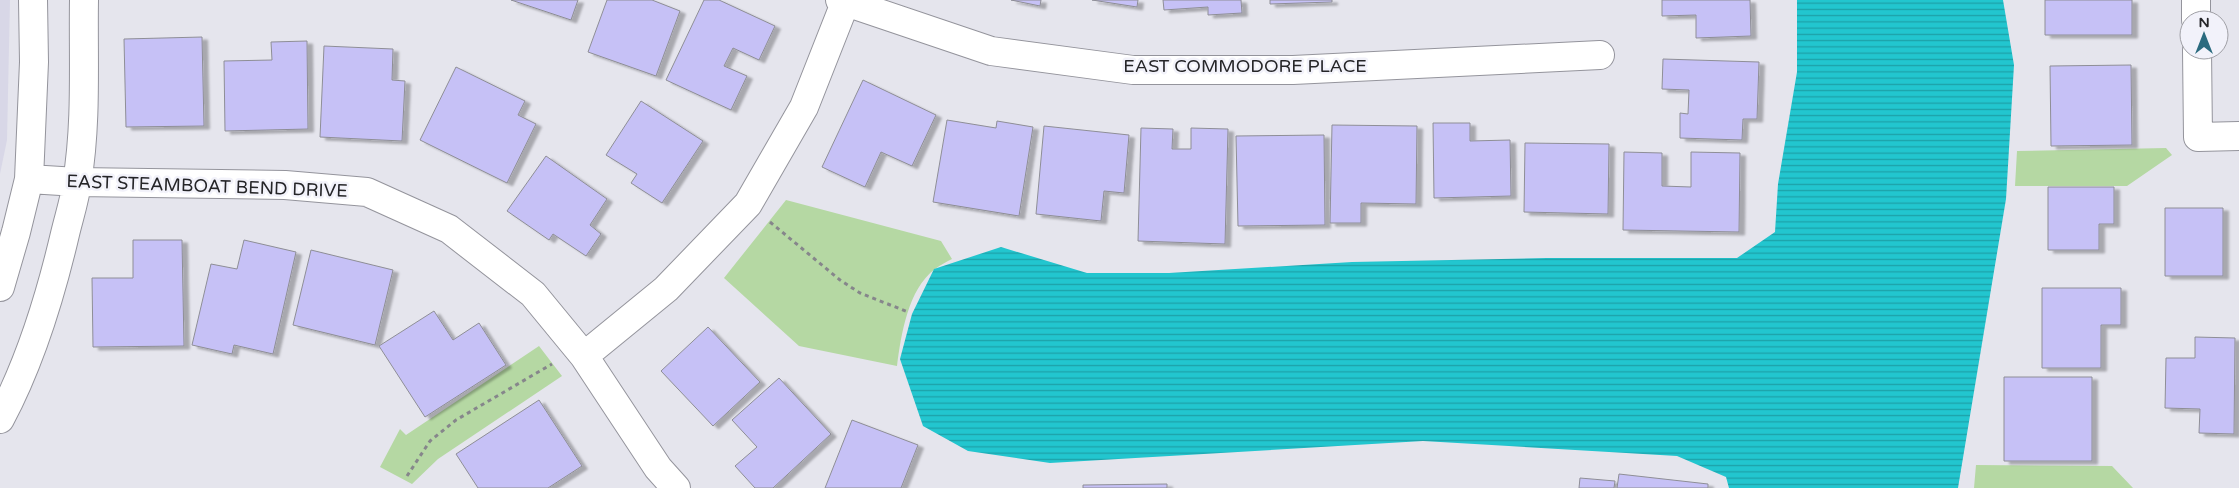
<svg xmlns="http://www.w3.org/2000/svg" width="2239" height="488" font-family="'Varela Round',sans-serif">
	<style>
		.built { fill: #d8d7e7 }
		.park { fill: #b5d8a3 }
		.water { fill: url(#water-rules) }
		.building { fill: #c6c1f6; stroke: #8e8e96; filter: url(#shadow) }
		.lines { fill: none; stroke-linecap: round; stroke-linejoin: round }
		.minor-casing { stroke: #94949c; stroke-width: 30 }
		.path { stroke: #86868b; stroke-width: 3; stroke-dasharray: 4 4; stroke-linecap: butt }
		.minor { stroke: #fff; stroke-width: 28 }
		.labels { text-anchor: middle; stroke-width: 5; stroke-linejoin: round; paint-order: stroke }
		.street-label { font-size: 18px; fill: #252528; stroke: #f2f2fa }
	</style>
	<defs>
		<pattern id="water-rules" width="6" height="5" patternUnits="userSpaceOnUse" patternTransform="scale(1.25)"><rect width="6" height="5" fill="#22c6cf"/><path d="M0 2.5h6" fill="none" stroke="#1da1a8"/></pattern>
		<filter id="shadow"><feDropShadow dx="5.5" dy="3" stdDeviation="1" flood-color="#0004"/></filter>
	</defs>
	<rect width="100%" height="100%" fill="#e5e5ed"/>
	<!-- built -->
	<path class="built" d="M 0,0 L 10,0 L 7,140 L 0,174 Z"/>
	<!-- park -->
	<path class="park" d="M 2166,148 L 2172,155 L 2127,186 L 2015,186 L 2017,151 Z
		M 786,200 L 941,241 L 952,259 C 946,262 940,265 935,269 C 908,289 901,335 897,366 L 799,346 L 724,278 Z
		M 539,346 L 562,376 L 438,459 L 412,484 L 380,467 L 400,429 L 406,435 Z
		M 1976,465 L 2112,466 L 2133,488 L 1974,488 Z"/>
	<!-- water -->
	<path class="water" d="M 1797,0 L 2003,0 L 2014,65 L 2006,199 L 1958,488 L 1729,488 L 1726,477 L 1677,456 L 1423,441 L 1050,463 L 968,451 L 923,426 L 900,359 L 912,314 L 934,269 L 1001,247 L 1087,273 L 1169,273 L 1352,262 L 1547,258 L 1737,258 L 1775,232 L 1778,184 L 1797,72 Z"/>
	<!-- building -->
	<path class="building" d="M 511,0 L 578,0 L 571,20 Z
		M 607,0 L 652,0 L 680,11 L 656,76 L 588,52 Z
		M 704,0 L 719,0 L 775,26 L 759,60 L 733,48 L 724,66 L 747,76 L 731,110 L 666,80 Z
		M 1011,0 L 1041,0 L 1040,6 Z
		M 1092,0 L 1138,0 L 1137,7 Z
		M 1163,0 L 1241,0 L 1242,13 L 1208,15 L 1208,7 L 1164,10 Z
		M 1270,0 L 1332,0 L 1332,2 L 1270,4 Z
		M 1662,0 L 1750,0 L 1751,36 L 1696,38 L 1696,15 L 1662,16 Z
		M 2045,0 L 2132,0 L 2132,35 L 2045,35 Z
		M 202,37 L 204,126 L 126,127 L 124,39 Z
		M 307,41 L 308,129 L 225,131 L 224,61 L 272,60 L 271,42 Z
		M 324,46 L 393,49 L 392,80 L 405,81 L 402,141 L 320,137 Z
		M 1663,59 L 1759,62 L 1757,119 L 1743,119 L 1742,140 L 1680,138 L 1680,113 L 1688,114 L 1689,90 L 1662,89 Z
		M 2131,65 L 2132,145 L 2051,146 L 2050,66 Z
		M 456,67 L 525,101 L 518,115 L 536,124 L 507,183 L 420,140 Z
		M 863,80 L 936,115 L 912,166 L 881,152 L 865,187 L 822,167 Z
		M 641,101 L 703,141 L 662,203 L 631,183 L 637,174 L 606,155 Z
		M 947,120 L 996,128 L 997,121 L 1033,127 L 1019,216 L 933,202 Z
		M 1433,123 L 1470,123 L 1470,141 L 1510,140 L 1511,196 L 1434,198 Z
		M 1332,125 L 1417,126 L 1416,204 L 1361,203 L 1361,223 L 1330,223 Z
		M 1044,126 L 1129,135 L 1124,193 L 1104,191 L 1101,221 L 1036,214 Z
		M 1141,128 L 1173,129 L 1172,149 L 1191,149 L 1191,128 L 1228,129 L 1225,244 L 1138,241 Z
		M 1324,135 L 1325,225 L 1238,226 L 1236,136 Z
		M 1525,143 L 1609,144 L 1608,214 L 1524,212 Z
		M 1624,152 L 1662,153 L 1662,186 L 1691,187 L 1691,152 L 1740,153 L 1739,232 L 1623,230 Z
		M 546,156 L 607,199 L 590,225 L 601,234 L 586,256 L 553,234 L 549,240 L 507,211 Z
		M 2048,187 L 2114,187 L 2114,224 L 2099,224 L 2099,250 L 2048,250 Z
		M 2165,208 L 2223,208 L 2223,276 L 2165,276 Z
		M 133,240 L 182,240 L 184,346 L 93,347 L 92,278 L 133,278 Z
		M 244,240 L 296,252 L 273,354 L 234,345 L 232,354 L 192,345 L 211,264 L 237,269 Z
		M 311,250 L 393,270 L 375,345 L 293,325 Z
		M 2042,288 L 2121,288 L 2121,325 L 2101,325 L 2101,368 L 2042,368 Z
		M 434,311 L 453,340 L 479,323 L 506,365 L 425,417 L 379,346 Z
		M 708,327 L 760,382 L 713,426 L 661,371 Z
		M 2195,337 L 2235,338 L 2234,434 L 2199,433 L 2200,409 L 2165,408 L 2166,358 L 2195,358 Z
		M 2004,377 L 2092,377 L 2092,461 L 2004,461 Z
		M 779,378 L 831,434 L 773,488 L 755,488 L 735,466 L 757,447 L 732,420 Z
		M 539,400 L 582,466 L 548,488 L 478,488 L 456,454 Z
		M 852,420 L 918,445 L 901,488 L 825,488 Z
		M 1619,474 L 1708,484 L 1708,488 L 1617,488 Z
		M 1580,478 L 1615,481 L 1614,488 L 1579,488 Z
		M 1167,484 L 1167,488 L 1083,488 L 1083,485 Z"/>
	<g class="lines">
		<!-- minor casing -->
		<g class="minor-casing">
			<path id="minor" d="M 840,0 L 991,51 L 1133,70 L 1293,70 L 1600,55
				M 2196,0 L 2196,20
				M 2197,50 L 2198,137 L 2239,136
				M 29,179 L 77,182 L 285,185 L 367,192 L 449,229 L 533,294 L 584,356 L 658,468 L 676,488
				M 0,287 L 16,232 L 29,179 L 34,62 L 33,0
				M 584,356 L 666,289 L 748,204 L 804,107 L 845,3
				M 0,419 C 31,361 50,298 65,234 C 69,217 75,199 77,182 C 87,122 83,60 84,0"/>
		</g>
		<!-- path -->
		<path class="path" d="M 770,222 L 840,280 L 860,293 L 908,312
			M 407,476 L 430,441 L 456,420 L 552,364"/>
		<!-- minor -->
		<use href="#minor" class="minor"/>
	</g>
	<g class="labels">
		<!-- street labels -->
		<g class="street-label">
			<text x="1245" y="72">EAST COMMODORE PLACE</text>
			<text transform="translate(207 186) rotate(2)" y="6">EAST STEAMBOAT BEND DRIVE</text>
		</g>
	</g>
	<!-- north arrow -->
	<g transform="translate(2204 35)"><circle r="24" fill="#f2f2fa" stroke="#a0a0a6"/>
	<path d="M0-4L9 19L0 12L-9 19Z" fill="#2b6b7f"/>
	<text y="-8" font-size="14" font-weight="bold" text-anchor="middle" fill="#252528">N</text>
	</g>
</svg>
